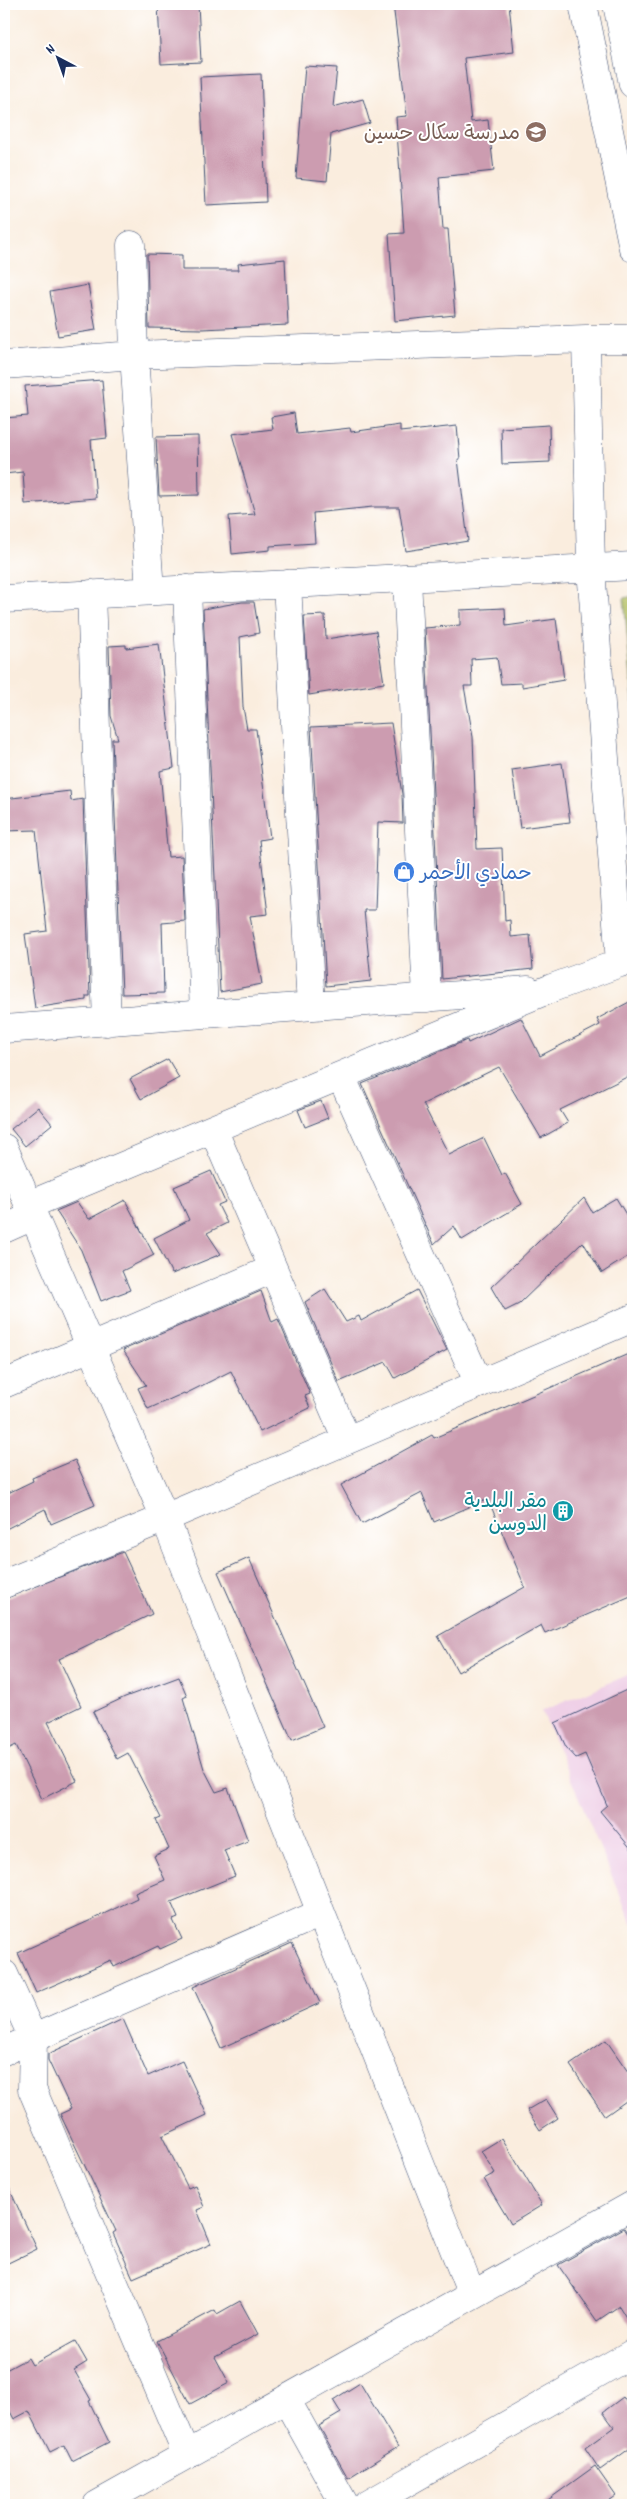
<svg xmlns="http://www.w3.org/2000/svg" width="637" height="2509" font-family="Dekko,'Playpen Sans Arabic',sans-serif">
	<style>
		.built { fill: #efd0e7 }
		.green { fill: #b2be60; stroke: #66765f }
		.building { fill: #cc9cb0 }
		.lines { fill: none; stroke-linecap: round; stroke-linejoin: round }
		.minor-casing { stroke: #3c4c71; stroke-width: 29 }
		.major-casing { stroke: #3c4c71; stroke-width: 29 }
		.minor { stroke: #fff; stroke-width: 28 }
		.major { stroke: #fff; stroke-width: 28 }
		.labels { text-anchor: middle; stroke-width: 4; stroke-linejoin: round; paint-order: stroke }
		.education-label { font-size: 20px; fill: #785e54; stroke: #fff; text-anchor: end }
		.shop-label { font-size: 20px; fill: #366cbe; stroke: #fff; text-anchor: start }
		.culture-label { font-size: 20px; fill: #0d838f; stroke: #fff; text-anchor: end }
	</style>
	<rect width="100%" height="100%" fill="#fff"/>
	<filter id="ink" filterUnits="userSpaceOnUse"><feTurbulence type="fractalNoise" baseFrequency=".02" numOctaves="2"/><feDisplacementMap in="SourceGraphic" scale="10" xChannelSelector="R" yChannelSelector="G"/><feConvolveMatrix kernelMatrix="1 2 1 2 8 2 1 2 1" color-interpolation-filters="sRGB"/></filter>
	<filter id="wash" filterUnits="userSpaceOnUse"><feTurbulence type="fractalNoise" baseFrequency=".0096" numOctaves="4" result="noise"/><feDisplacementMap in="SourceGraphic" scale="20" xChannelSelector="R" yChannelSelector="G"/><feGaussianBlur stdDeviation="1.12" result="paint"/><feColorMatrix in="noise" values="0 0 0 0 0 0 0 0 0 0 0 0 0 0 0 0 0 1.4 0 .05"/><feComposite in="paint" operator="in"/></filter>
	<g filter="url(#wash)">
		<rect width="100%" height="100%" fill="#faedde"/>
		<!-- built -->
		<path class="built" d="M 633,1673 L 633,1926 L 542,1711 Z"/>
		<!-- green -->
		<path class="green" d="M 633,596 L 633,702 L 624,598 Z"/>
		<g id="blocks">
			<!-- building -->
			<path class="building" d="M 158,4 L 198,4 L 201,62 L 161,64 Z
				M 393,4 L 509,4 L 514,52 L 464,58 L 471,122 L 488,120 L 494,171 L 439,177 L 443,229 L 448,229 L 455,315 L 395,321 L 389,234 L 404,233 L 396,117 L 407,116 Z
				M 305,66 L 337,68 L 333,107 L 363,99 L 370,123 L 331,134 L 327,181 L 296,178 Z
				M 261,74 L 266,202 L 206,205 L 200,77 Z
				M 147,254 L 182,255 L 182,270 L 239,270 L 238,264 L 285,259 L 288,325 L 202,329 L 149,328 Z
				M 88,285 L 96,330 L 58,336 L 50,292 Z
				M 102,380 L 107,438 L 91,440 L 96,498 L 25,504 L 23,472 L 4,474 L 4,418 L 28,416 L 25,386 Z
				M 294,413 L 297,434 L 350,428 L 351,432 L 400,425 L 400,432 L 457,426 L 460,459 L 458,459 L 468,541 L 406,551 L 399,507 L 373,507 L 313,513 L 315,543 L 270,546 L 270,550 L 232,554 L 229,516 L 255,514 L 232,434 L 273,429 L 271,417 Z
				M 549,425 L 550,462 L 502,464 L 501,428 Z
				M 198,436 L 199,495 L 159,496 L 156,437 Z
				M 242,602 L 254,602 L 259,633 L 240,637 L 243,707 L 247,729 L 256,729 L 270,838 L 259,840 L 268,914 L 250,916 L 262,984 L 220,992 L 203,609 Z
				M 505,608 L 506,626 L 556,619 L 564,680 L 522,687 L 522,683 L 501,684 L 497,657 L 471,659 L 472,686 L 464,686 L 473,737 L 477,849 L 502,848 L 505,921 L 510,920 L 511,937 L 530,935 L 533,969 L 442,979 L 425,628 L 460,625 L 460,610 Z
				M 325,615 L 326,639 L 376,631 L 384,683 L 309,695 L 304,616 Z
				M 159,644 L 174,768 L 160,771 L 168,857 L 182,856 L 185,921 L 162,923 L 164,993 L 122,994 L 112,739 L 118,739 L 111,716 L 109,646 L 126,645 L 126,648 Z
				M 391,723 L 402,794 L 403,823 L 378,822 L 375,910 L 364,910 L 371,981 L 326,986 L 311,727 Z
				M 562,763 L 570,822 L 520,828 L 512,770 Z
				M 70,791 L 71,801 L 83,799 L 90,996 L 86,996 L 86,1000 L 35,1008 L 25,934 L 47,931 L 36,830 L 4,831 L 4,799 Z
				M 633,1000 L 633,1074 L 560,1110 L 568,1123 L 541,1138 L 499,1067 L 423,1104 L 449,1155 L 484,1138 L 502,1175 L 505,1173 L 522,1204 L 462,1240 L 454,1226 L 434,1244 L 362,1084 L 467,1040 L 468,1043 L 521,1018 L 540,1056 L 600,1025 L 597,1019 Z
				M 168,1059 L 179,1078 L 141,1099 L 130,1079 Z
				M 321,1101 L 328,1118 L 305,1127 L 298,1110 Z
				M 38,1107 L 52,1124 L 25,1146 L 11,1129 Z
				M 211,1171 L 225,1202 L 218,1205 L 227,1223 L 207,1233 L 221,1254 L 172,1274 L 154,1238 L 189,1220 L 174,1187 Z
				M 584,1198 L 592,1212 L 616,1198 L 633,1226 L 633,1253 L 602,1273 L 583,1242 L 519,1304 L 505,1311 L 491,1287 Z
				M 125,1200 L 154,1255 L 122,1271 L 130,1290 L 101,1301 L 81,1250 L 56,1211 L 77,1202 L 89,1219 Z
				M 325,1289 L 346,1322 L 359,1316 L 361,1321 L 417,1290 L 447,1350 L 395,1378 L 386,1362 L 339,1382 L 305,1302 Z
				M 261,1291 L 272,1322 L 278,1319 L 310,1394 L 305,1396 L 310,1408 L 260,1432 L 231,1371 L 185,1394 L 184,1393 L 148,1409 L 138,1388 L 146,1385 L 123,1350 Z
				M 633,1352 L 633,1595 L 545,1633 L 541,1625 L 458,1672 L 438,1636 L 525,1587 L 488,1499 L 434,1522 L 422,1493 L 362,1524 L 341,1485 L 432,1435 L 434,1438 Z
				M 75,1460 L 95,1505 L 51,1524 L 45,1509 L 4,1530 L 4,1495 L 33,1481 L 32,1478 Z
				M 123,1552 L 152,1614 L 59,1659 L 81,1706 L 48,1722 L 77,1781 L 42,1799 L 16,1745 L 4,1751 L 4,1599 Z
				M 249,1558 L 323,1727 L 292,1740 L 218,1572 Z
				M 179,1677 L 187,1696 L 183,1698 L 204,1769 L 216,1792 L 228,1788 L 248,1841 L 224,1850 L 235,1876 L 171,1902 L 178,1918 L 173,1920 L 182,1939 L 160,1949 L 158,1946 L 114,1967 L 111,1960 L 36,1993 L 18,1953 L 89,1921 L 137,1898 L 135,1893 L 165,1880 L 154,1856 L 169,1849 L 156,1820 L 161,1818 L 128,1753 L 117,1759 L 93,1712 L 125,1697 Z
				M 633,1687 L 633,1851 L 600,1811 L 607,1805 L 585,1754 L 576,1758 L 566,1747 L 555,1723 Z
				M 292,1943 L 320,2003 L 221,2048 L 193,1987 Z
				M 123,2019 L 148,2076 L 182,2061 L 207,2115 L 162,2136 L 188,2188 L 195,2185 L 204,2207 L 197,2210 L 211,2244 L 133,2278 L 113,2233 L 116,2231 L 60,2114 L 71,2109 L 48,2060 L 48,2054 Z
				M 606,2040 L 633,2079 L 633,2096 L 605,2116 L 570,2065 Z
				M 546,2099 L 558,2118 L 540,2130 L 527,2110 Z
				M 502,2138 L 542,2205 L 511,2224 L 484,2179 L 495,2173 L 481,2151 Z
				M 4,2177 L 37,2249 L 4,2265 Z
				M 624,2228 L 633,2241 L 633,2329 L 619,2306 L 597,2321 L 558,2265 Z
				M 240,2301 L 258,2334 L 215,2357 L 229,2383 L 190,2404 L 157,2341 L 215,2310 L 217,2314 Z
				M 75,2341 L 87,2362 L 74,2370 L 91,2400 L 89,2401 L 109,2442 L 72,2461 L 64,2445 L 50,2452 L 29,2411 L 14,2419 L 4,2400 L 4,2371 L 28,2358 L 32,2365 Z
				M 360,2383 L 398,2447 L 348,2478 L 319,2426 L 341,2413 L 333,2400 Z
				M 623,2397 L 633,2412 L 633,2455 L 629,2449 L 600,2470 L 585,2448 L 614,2427 L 603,2412 Z
				M 595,2466 L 616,2496 L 603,2505 L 541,2505 Z"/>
		</g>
	</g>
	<g filter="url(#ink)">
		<use href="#blocks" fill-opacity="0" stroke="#3c4c71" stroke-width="1"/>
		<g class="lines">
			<!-- minor casing -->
			<g class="minor-casing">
				<path id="minor" d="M 131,245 L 134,355 L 150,591
					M 586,339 L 591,568 L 620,963 L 633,960
					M 4,365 L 134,355 L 586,339 L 633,339
					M 407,578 L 427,998
					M 287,584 L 311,1006
					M 187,589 L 204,1014
					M 91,594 L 107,1022
					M 4,599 L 633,566
					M 4,1029 L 528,990
					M 341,1076 L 479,1384
					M 213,1129 L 347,1440
					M 4,1148 L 165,1518 L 472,2295
					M 29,1205 L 552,988 L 620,963 L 633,953
					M 4,1229 L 33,1216
					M 4,1384 L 273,1269
					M 4,1584 L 165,1518 L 633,1318
					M 4,1974 L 33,2038 L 32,2089 L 187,2455
					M 4,2051 L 321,1913
					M 286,2399 L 345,2505
					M 97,2505 L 633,2205
					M 367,2505 L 633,2353"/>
			</g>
			<!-- major casing -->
			<g class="major-casing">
				<path id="major" d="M 583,4 L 633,248
					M 617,4 L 633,84"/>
			</g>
			<!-- minor -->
			<use href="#minor" class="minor"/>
			<!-- major -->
			<use href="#major" class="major"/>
		</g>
	</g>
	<!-- icons -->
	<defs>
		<g id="school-disc" transform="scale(1.125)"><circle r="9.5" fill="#8d6e63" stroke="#fff"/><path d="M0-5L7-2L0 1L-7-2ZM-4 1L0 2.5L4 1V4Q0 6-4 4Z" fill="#fff"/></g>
		<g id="shop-disc" transform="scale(1.125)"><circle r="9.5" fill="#3f7fe0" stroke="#fff"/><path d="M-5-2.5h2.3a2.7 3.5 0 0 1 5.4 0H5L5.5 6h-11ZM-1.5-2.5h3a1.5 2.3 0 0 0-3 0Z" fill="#fff"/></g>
		<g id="building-disc" transform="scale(1.125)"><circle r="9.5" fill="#0f9aa8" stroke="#fff"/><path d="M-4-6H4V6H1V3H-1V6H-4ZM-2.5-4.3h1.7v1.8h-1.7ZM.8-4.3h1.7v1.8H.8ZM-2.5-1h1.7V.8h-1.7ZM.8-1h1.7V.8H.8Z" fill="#fff"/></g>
	</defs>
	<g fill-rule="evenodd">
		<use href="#school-disc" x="536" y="132"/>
		<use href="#shop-disc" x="404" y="872"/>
		<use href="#building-disc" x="563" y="1511"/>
	</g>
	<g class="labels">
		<!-- education labels -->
		<g class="education-label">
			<text x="520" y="139">مدرسة سكال حسين</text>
		</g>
		<!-- shop labels -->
		<g class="shop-label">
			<text x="420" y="879">حمادي الأحمر</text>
		</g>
		<!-- culture labels -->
		<g class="culture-label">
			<text x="547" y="1507">مقر البلدية<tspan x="547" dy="23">الدوسن</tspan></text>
		</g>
	</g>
	<!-- margin -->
	<rect width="637" height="2509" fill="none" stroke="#fff" stroke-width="20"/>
	<!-- north arrow -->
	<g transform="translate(58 58) rotate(319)" stroke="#ffffff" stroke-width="4" paint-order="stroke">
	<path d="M0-4L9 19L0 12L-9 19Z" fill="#1b2f5e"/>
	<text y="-8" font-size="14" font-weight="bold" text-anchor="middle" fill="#1b2f5e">N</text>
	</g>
</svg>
